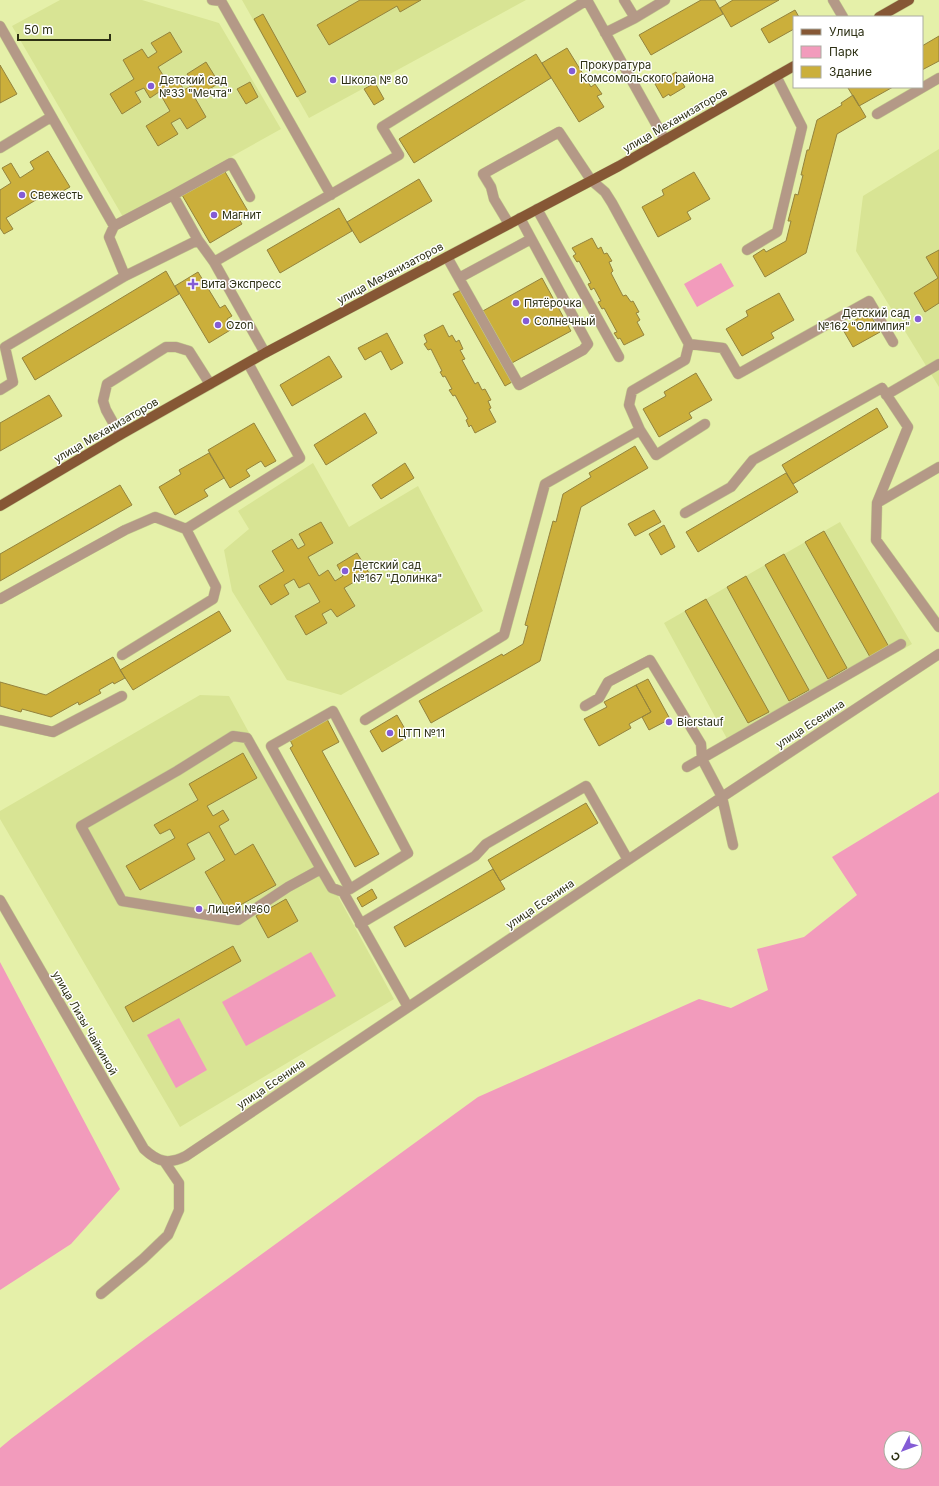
<svg xmlns="http://www.w3.org/2000/svg" width="939" height="1486" font-family="Inter,sans-serif">
	<style>
		.built { fill: #d8e494 }
		.green { fill: #f29bbc; fill-rule: evenodd }
		.building { fill: #cbaf3b; stroke: #94833d }
		.lines { fill: none; stroke-linecap: round; stroke-linejoin: round }
		.minor-casing { stroke: #c4cd8e; stroke-width: 11 }
		.major-casing { stroke: #c4cd8e; stroke-width: 11 }
		.minor { stroke: #b49987; stroke-width: 10 }
		.major { stroke: #865735; stroke-width: 10 }
		.poi-dot { fill: #845cd6; stroke: #fff; stroke-width: 1.5 }
		.labels { text-anchor: middle; stroke-width: 3; stroke-linejoin: round; paint-order: stroke }
		.poi-label { font-size: 11px; fill: #2d3014; stroke: #fff; text-anchor: start }
		.street-label { font-size: 11px; fill: #2d3014; stroke: #fff }
	</style>
	<rect width="100%" height="100%" fill="#e5f0a9"/>
	<!-- built -->
	<path class="built" d="M 60,0 L 142,0 L 219,23 L 281,129 L 123,217 L 12,26 Z
		M 242,0 L 526,0 L 309,118 Z
		M 939,149 L 939,387 L 856,251 L 863,196 Z
		M 313,463 L 349,527 L 418,486 L 483,611 L 341,695 L 287,680 L 232,591 L 224,550 L 249,529 L 238,511 Z
		M 840,522 L 912,644 L 731,746 L 664,623 Z
		M 200,695 L 229,696 L 394,999 L 180,1127 L 0,819 L 0,811 Z"/>
	<!-- green -->
	<path class="green" d="M 721,263 L 734,286 L 697,307 L 684,284 Z
		M 939,792 L 939,1486 L 0,1486 L 0,1448 L 12,1438 L 145,1339 L 478,1097 L 699,999 L 731,1008 L 768,990 L 757,949 L 804,937 L 857,895 L 832,857 ZM 891,1438 L 915,1438 L 915,1462 L 891,1462 Z
		M 311,952 L 336,996 L 246,1046 L 222,1002 Z
		M 0,962 L 120,1189 L 71,1244 L 0,1290 Z
		M 179,1018 L 207,1070 L 176,1088 L 147,1035 Z"/>
	<!-- building -->
	<path class="building" d="M 360,0 L 421,0 L 400,12 L 397,6 L 329,45 L 317,25 Z
		M 701,0 L 715,0 L 723,14 L 651,55 L 639,35 Z
		M 733,0 L 779,0 L 731,27 L 720,8 Z
		M 795,10 L 799,17 L 794,17 L 794,29 L 769,43 L 761,29 Z
		M 263,14 L 306,92 L 297,97 L 254,19 Z
		M 170,32 L 182,52 L 158,67 L 169,85 L 178,80 L 184,90 L 193,85 L 187,74 L 206,62 L 219,83 L 195,98 L 206,117 L 187,129 L 180,118 L 171,123 L 178,134 L 158,146 L 146,126 L 170,111 L 159,92 L 150,98 L 144,88 L 135,92 L 141,102 L 122,114 L 110,94 L 134,79 L 123,60 L 142,49 L 148,58 L 157,52 L 151,43 Z
		M 939,36 L 939,61 L 922,70 L 922,46 Z
		M 567,48 L 591,87 L 595,84 L 602,94 L 597,96 L 604,107 L 579,122 L 542,63 Z
		M 536,54 L 551,78 L 414,163 L 399,139 Z
		M 0,65 L 17,94 L 0,103 Z
		M 676,72 L 685,87 L 670,96 L 669,94 L 663,98 L 655,84 Z
		M 250,82 L 258,97 L 246,104 L 237,89 Z
		M 375,83 L 384,99 L 374,105 L 364,89 Z
		M 849,87 L 893,87 L 859,106 L 848,88 Z
		M 853,95 L 866,117 L 837,134 L 806,253 L 765,277 L 753,256 L 764,249 L 766,252 L 786,241 L 791,221 L 788,221 L 795,194 L 798,195 L 803,175 L 801,175 L 807,150 L 809,150 L 817,120 L 842,105 L 841,103 Z
		M 48,151 L 70,187 L 52,197 L 49,192 L 6,218 L 13,229 L 4,234 L 0,228 L 0,190 L 11,183 L 2,168 L 11,163 L 20,178 L 34,169 L 30,162 Z
		M 224,170 L 249,213 L 239,219 L 242,224 L 210,243 L 182,195 Z
		M 694,172 L 710,199 L 687,212 L 691,219 L 658,237 L 642,207 L 664,195 L 662,190 Z
		M 419,179 L 432,201 L 360,243 L 347,222 Z
		M 339,208 L 352,231 L 280,273 L 267,250 Z
		M 592,238 L 598,249 L 601,247 L 604,254 L 607,253 L 612,261 L 609,262 L 613,271 L 611,273 L 623,296 L 626,295 L 631,302 L 633,301 L 639,312 L 636,313 L 640,320 L 637,322 L 644,335 L 624,345 L 620,338 L 618,339 L 614,333 L 617,332 L 604,308 L 602,309 L 598,302 L 601,301 L 594,288 L 591,290 L 588,284 L 591,283 L 579,261 L 577,262 L 573,256 L 576,254 L 572,248 Z
		M 939,250 L 939,303 L 925,312 L 914,293 L 938,278 L 926,257 Z
		M 166,271 L 179,294 L 35,380 L 22,358 Z
		M 198,272 L 220,308 L 225,305 L 232,316 L 227,319 L 232,329 L 209,343 L 175,286 Z
		M 542,278 L 571,331 L 510,364 L 481,312 Z
		M 461,290 L 512,382 L 505,386 L 453,294 Z
		M 779,293 L 794,320 L 771,333 L 774,338 L 742,356 L 726,329 L 748,316 L 746,311 Z
		M 869,312 L 880,332 L 853,347 L 842,328 Z
		M 443,325 L 449,337 L 452,335 L 456,342 L 459,340 L 463,349 L 460,350 L 465,359 L 462,360 L 475,384 L 478,382 L 482,390 L 485,389 L 491,400 L 488,401 L 491,408 L 489,409 L 496,422 L 475,433 L 471,425 L 469,427 L 466,420 L 468,419 L 455,395 L 453,396 L 449,390 L 452,389 L 445,376 L 443,377 L 440,372 L 442,371 L 431,349 L 428,350 L 424,344 L 427,342 L 424,335 Z
		M 387,333 L 403,363 L 391,370 L 381,351 L 365,360 L 358,348 Z
		M 329,356 L 342,377 L 292,406 L 280,385 Z
		M 696,373 L 712,400 L 689,413 L 692,418 L 659,437 L 643,409 L 666,396 L 664,392 Z
		M 49,395 L 62,416 L 0,451 L 0,423 Z
		M 877,408 L 888,427 L 793,484 L 782,465 Z
		M 365,413 L 377,433 L 326,465 L 314,445 Z
		M 254,423 L 276,461 L 265,467 L 261,461 L 246,470 L 250,476 L 230,488 L 208,450 Z
		M 635,446 L 648,468 L 581,507 L 540,661 L 431,723 L 419,701 L 502,654 L 503,656 L 523,644 L 528,626 L 525,625 L 553,521 L 556,522 L 563,494 L 591,477 L 589,473 Z
		M 209,453 L 224,478 L 204,490 L 208,496 L 175,515 L 159,487 L 181,474 L 179,470 Z
		M 405,463 L 414,478 L 381,499 L 372,485 Z
		M 786,473 L 798,492 L 698,552 L 686,532 Z
		M 120,485 L 132,505 L 0,581 L 0,554 Z
		M 654,510 L 661,522 L 635,536 L 628,524 Z
		M 321,522 L 333,543 L 308,557 L 319,576 L 328,570 L 335,581 L 343,576 L 337,565 L 357,553 L 369,573 L 344,588 L 355,606 L 337,617 L 331,609 L 322,614 L 327,623 L 306,635 L 295,616 L 320,602 L 309,583 L 299,588 L 294,579 L 284,585 L 289,594 L 271,605 L 259,586 L 284,571 L 272,551 L 292,539 L 298,549 L 305,545 L 299,534 Z
		M 664,525 L 675,547 L 661,555 L 649,534 Z
		M 824,531 L 889,647 L 870,657 L 805,542 Z
		M 784,554 L 847,668 L 828,679 L 765,565 Z
		M 746,576 L 809,690 L 789,701 L 727,587 Z
		M 706,599 L 769,712 L 748,723 L 685,611 Z
		M 219,611 L 231,631 L 133,690 L 120,670 Z
		M 113,657 L 125,678 L 114,684 L 113,682 L 99,690 L 101,693 L 79,705 L 78,702 L 51,717 L 22,709 L 21,712 L 0,706 L 0,682 L 46,695 Z
		M 648,679 L 670,719 L 649,730 L 642,717 L 651,712 L 636,685 Z
		M 636,685 L 651,712 L 629,724 L 631,728 L 599,746 L 584,719 L 607,707 L 604,702 Z
		M 397,715 L 409,736 L 382,752 L 370,731 Z
		M 327,719 L 339,742 L 322,751 L 379,854 L 355,867 L 290,748 L 293,746 L 290,740 Z
		M 243,753 L 257,778 L 207,806 L 213,816 L 223,810 L 229,820 L 219,826 L 235,855 L 253,844 L 276,885 L 228,912 L 205,872 L 225,860 L 209,832 L 187,844 L 195,859 L 140,890 L 126,866 L 175,838 L 170,829 L 160,834 L 154,825 L 198,800 L 189,784 Z
		M 586,803 L 598,823 L 500,881 L 488,860 Z
		M 493,869 L 505,889 L 405,947 L 394,927 Z
		M 372,889 L 377,898 L 362,907 L 357,898 Z
		M 286,899 L 298,921 L 268,938 L 256,916 Z
		M 233,946 L 241,961 L 133,1022 L 125,1007 Z"/>
	<g class="lines">
		<!-- minor casing -->
		<g class="minor-casing">
			<path id="minor" d="M 212,0 L 221,1 L 331,195
				M 587,0 L 665,140
				M 833,0 L 843,17
				M 635,18 L 665,0
				M 0,26 L 114,226 L 173,195 L 198,240 L 214,262
				M 605,33 L 635,18 L 624,0
				M 877,114 L 939,78
				M 0,148 L 51,117
				M 173,195 L 231,163 L 250,197
				M 537,209 L 619,357
				M 509,224 L 494,199 L 491,187 L 483,174 L 559,132 L 591,180 L 605,192 L 612,203 L 689,344 L 685,360 L 632,391 L 629,405 L 640,430
				M 114,226 L 109,237 L 125,276
				M 747,250 L 777,232 L 802,127 L 776,76
				M 447,257 L 519,385 L 583,350 L 588,344 L 520,218
				M 459,278 L 531,239
				M 689,344 L 723,348 L 738,374 L 869,301 L 893,342
				M 265,353 L 214,262 L 399,155 L 382,127 L 587,0
				M 0,390 L 13,382 L 5,347 L 125,276 L 198,240
				M 886,395 L 939,364
				M 120,435 L 106,410 L 103,401 L 107,384 L 166,347 L 176,347 L 189,351 L 210,384
				M 877,503 L 939,467
				M 685,513 L 731,487 L 753,460 L 882,388 L 908,427 L 877,503 L 876,540 L 939,627
				M 186,529 L 300,458 L 248,363
				M 0,599 L 125,530 L 155,517 L 186,529 L 216,587 L 213,599 L 122,655
				M 585,706 L 599,698 L 608,682 L 650,660 L 701,744 L 702,759 L 722,797 L 733,845
				M 0,720 L 53,732 L 122,696
				M 365,720 L 504,635 L 545,484 L 640,430 L 656,455 L 705,424
				M 687,767 L 901,644
				M 321,869 L 288,887 L 238,920 L 122,901 L 81,826 L 177,771 L 233,736 L 247,738 L 321,869 L 332,888 L 343,892
				M 350,889 L 408,853 L 333,711 L 271,746 L 350,889 L 343,892 L 408,1007
				M 0,900 L 144,1149 C 158,1162 168,1165 186,1156 L 722,797 L 939,654
				M 360,924 L 475,856 L 486,844 L 586,786 L 628,860
				M 101,1294 L 143,1259 L 168,1235 L 179,1210 L 179,1183 L 164,1161"/>
		</g>
		<!-- major casing -->
		<g class="major-casing">
			<path id="major" d="M 879,17 L 909,0
				M 0,506 L 120,435 L 265,353 L 619,166 L 794,66"/>
		</g>
		<!-- minor -->
		<use href="#minor" class="minor"/>
		<!-- major -->
		<use href="#major" class="major"/>
	</g>
	<!-- markers -->
	<g class="poi-dot">
		<circle cx="572" cy="71" r="4"/>
		<circle cx="333" cy="80" r="4"/>
		<circle cx="151" cy="86" r="4"/>
		<circle cx="22" cy="195" r="4"/>
		<circle cx="214" cy="215" r="4"/>
		<path d="M191 278h4v4h4v4h-4v4h-4v-4h-4v-4h4z"/>
		<circle cx="516" cy="303" r="4"/>
		<circle cx="918" cy="319" r="4"/>
		<circle cx="526" cy="321" r="4"/>
		<circle cx="218" cy="325" r="4"/>
		<circle cx="345" cy="571" r="4"/>
		<circle cx="669" cy="722" r="4"/>
		<circle cx="390" cy="733" r="4"/>
		<circle cx="199" cy="909" r="4"/>
	</g>
	<g class="labels">
		<!-- poi labels -->
		<g class="poi-label">
			<text x="580" y="69">Прокуратура<tspan x="580" dy="13">Комсомольского района</tspan></text>
			<text x="159" y="84">Детский сад<tspan x="159" dy="13">№33 "Мечта"</tspan></text>
			<text x="341" y="84">Школа № 80</text>
			<text x="30" y="199">Свежесть</text>
			<text x="222" y="219">Магнит</text>
			<text x="201" y="288">Вита Экспресс</text>
			<text x="524" y="307">Пятёрочка</text>
			<text x="910" y="317" text-anchor="end">Детский сад<tspan x="910" dy="13">№162 "Олимпия"</tspan></text>
			<text x="534" y="325">Солнечный</text>
			<text x="226" y="329">Ozon</text>
			<text x="353" y="569">Детский сад<tspan x="353" dy="13">№167 "Долинка"</tspan></text>
			<text x="677" y="726">Bierstauf</text>
			<text x="398" y="737">ЦТП №11</text>
			<text x="207" y="913">Лицей №60</text>
		</g>
		<!-- street labels -->
		<g class="street-label">
			<text transform="translate(675 120) rotate(-30)" y="4">улица Механизаторов</text>
			<text transform="translate(390 273) rotate(-28)" y="4">улица Механизаторов</text>
			<text transform="translate(106 430) rotate(-30)" y="4">улица Механизаторов</text>
			<text transform="translate(810 724) rotate(-33)" y="4">улица Есенина</text>
			<text transform="translate(540 904) rotate(-34)" y="4">улица Есенина</text>
			<text transform="translate(85 1023) rotate(60)" y="4">улица Лизы Чайкиной</text>
			<text transform="translate(271 1084) rotate(-34)" y="4">улица Есенина</text>
		</g>
	</g>
	<!-- legend -->
	<rect x="793" y="16" width="130" height="72" fill="#ffffff" stroke="#abaca1"/>
	<rect x="801" y="29" width="20" height="6" fill="#865735" stroke="#abaca1"/>
	<text x="829" y="36" font-size="12" fill="#2d3014">Улица</text>
	<rect x="801" y="46" width="20" height="12" fill="#f29bbc" stroke="#abaca1"/>
	<text x="829" y="56" font-size="12" fill="#2d3014">Парк</text>
	<rect x="801" y="66" width="20" height="12" fill="#cbaf3b" stroke="#abaca1"/>
	<text x="829" y="76" font-size="12" fill="#2d3014">Здание</text>
	<!-- north arrow -->
	<g transform="translate(903 1450) rotate(228)"><circle r="19" fill="#ffffff" stroke="#abaca1"/>
	<path d="M0-3L7 15L0 10L-7 15Z" fill="#845cd6"/>
	<text y="-6" font-size="11" font-weight="bold" text-anchor="middle" fill="#2d3014">С</text>
	</g>
	<!-- scale -->
	<path d="M18 34v6h92v-6" fill="none" stroke="#2d3014" stroke-width="2"/>
	<text x="24" y="34" font-size="12" fill="#2d3014" stroke="#ffffff" stroke-width="3" paint-order="stroke">50 m</text>
</svg>
